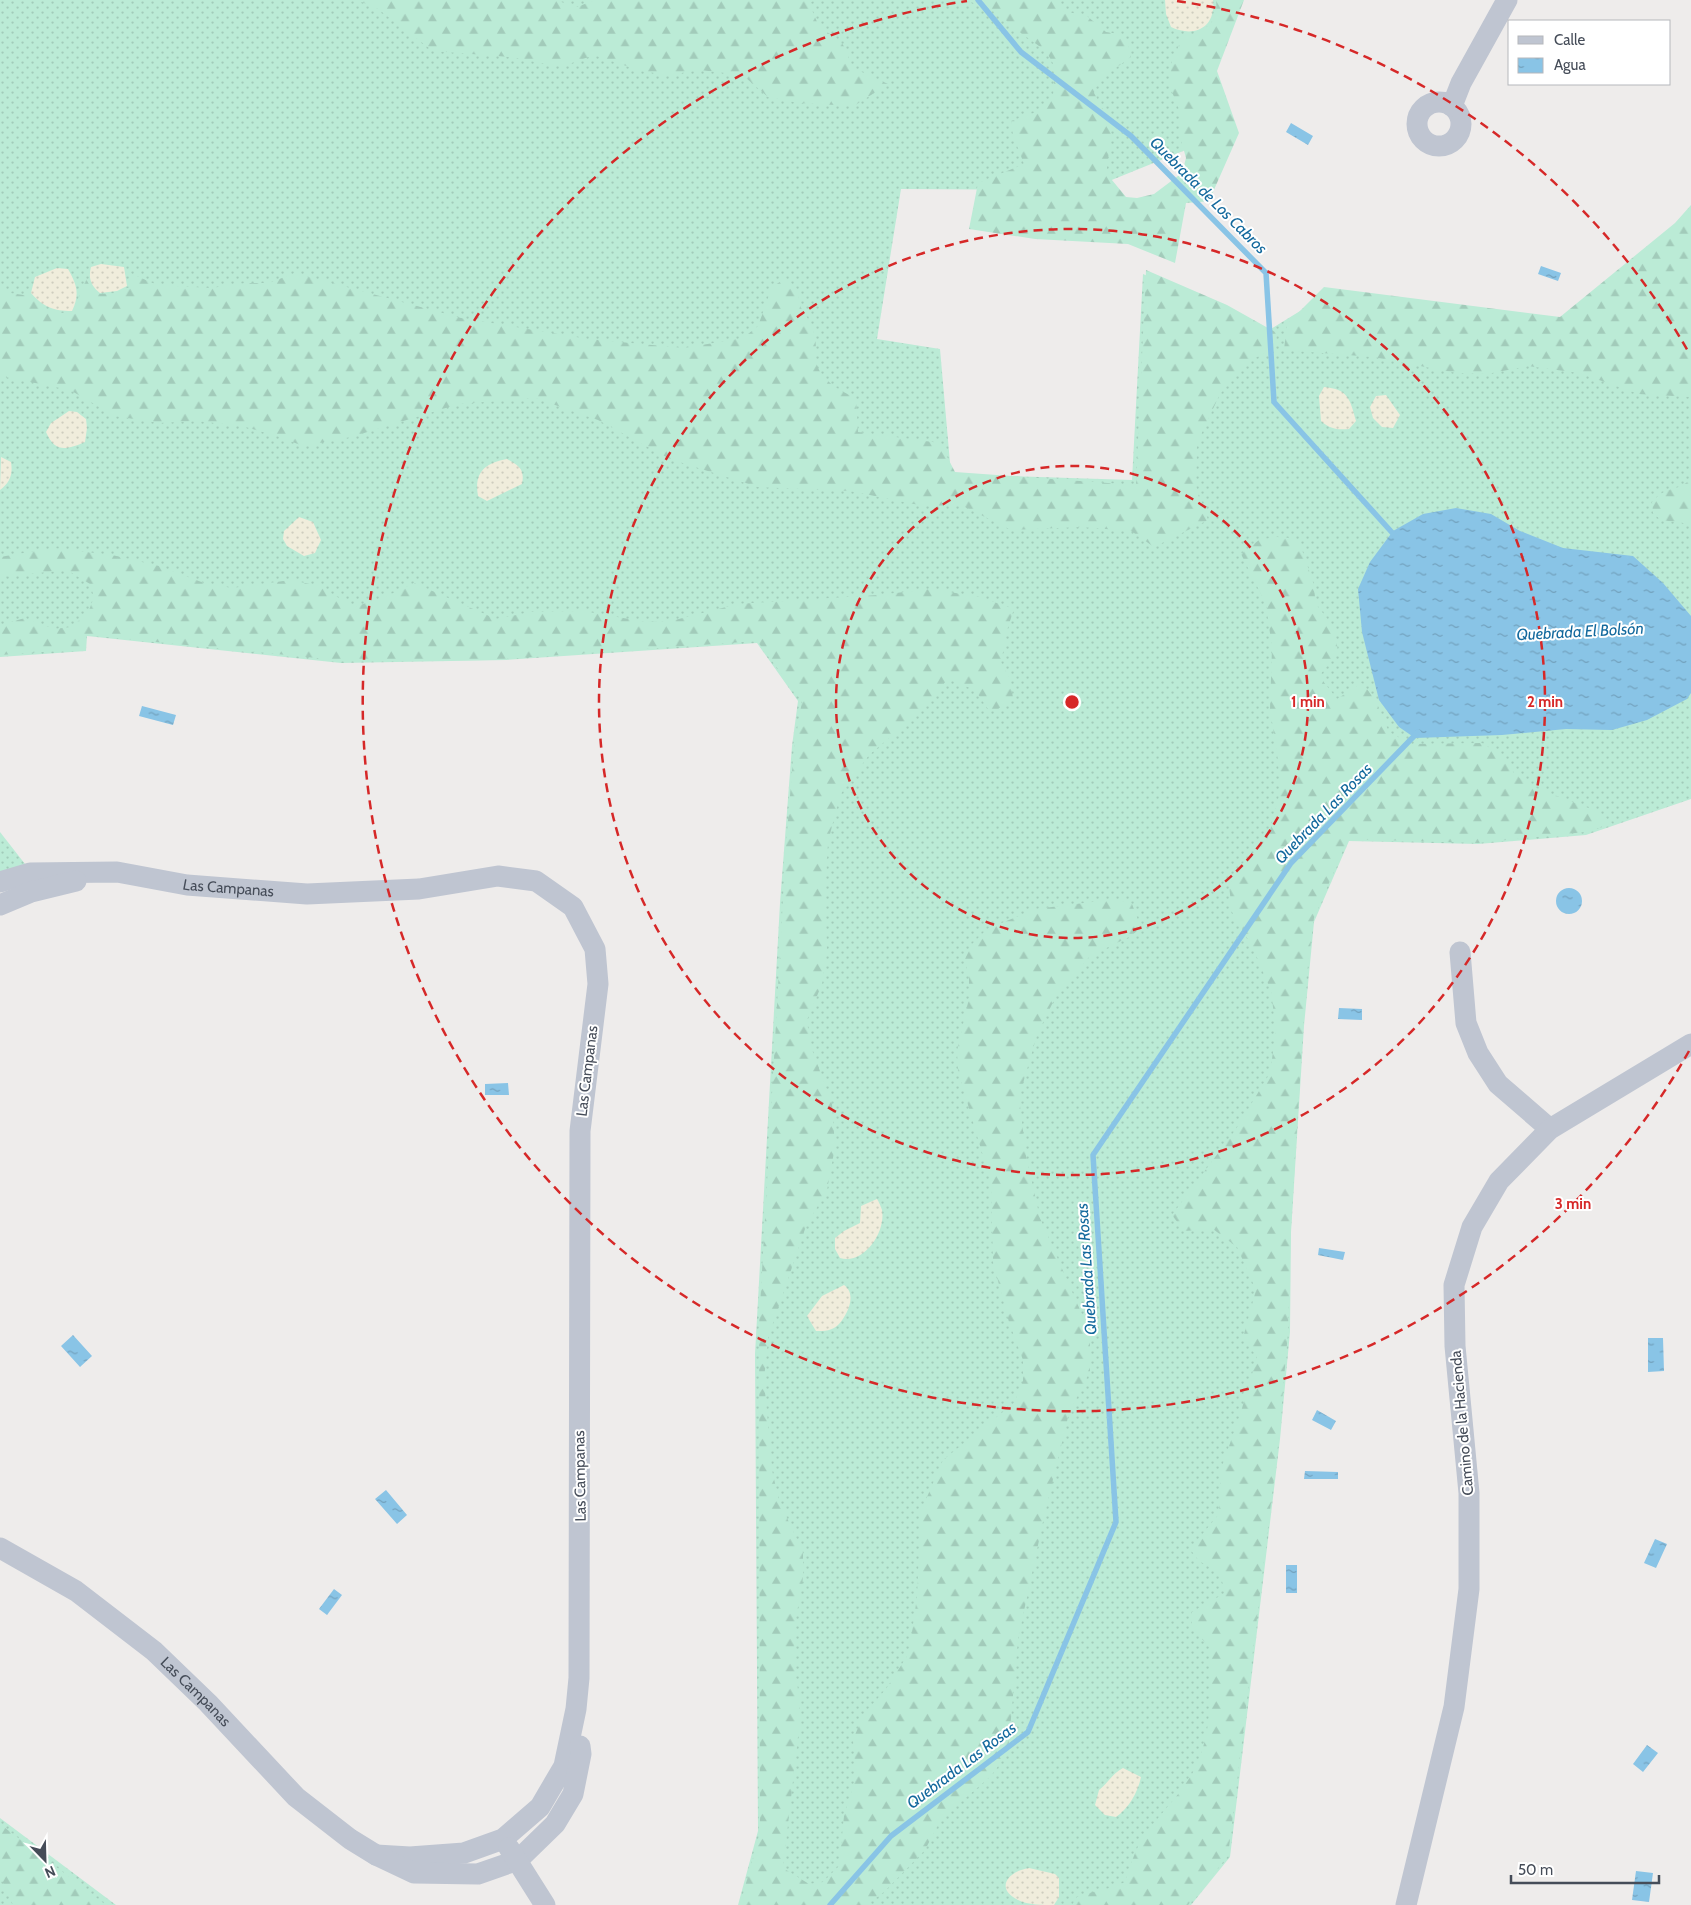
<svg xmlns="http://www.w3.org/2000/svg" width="1691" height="1905" font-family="Cabin,sans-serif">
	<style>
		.grass { fill: url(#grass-dots) }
		.forest { fill: url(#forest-firs) }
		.sand { fill: url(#sand-dots) }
		.water { fill: url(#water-ripples) }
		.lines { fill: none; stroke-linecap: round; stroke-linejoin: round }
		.stream { stroke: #89c4e6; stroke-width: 5.5 }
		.minor { stroke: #bfc5d1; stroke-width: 21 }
		.ring { fill: none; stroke: #d62828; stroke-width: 2.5; stroke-dasharray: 9 6 }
		.labels { text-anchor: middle; stroke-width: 4; stroke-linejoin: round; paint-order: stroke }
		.street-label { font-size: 15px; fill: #454c58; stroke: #fff }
		.water-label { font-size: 16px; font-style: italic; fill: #13699d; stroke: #fff }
		.centre { fill: #d62828; stroke: #fff; stroke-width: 2.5 }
		.ring-label { font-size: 15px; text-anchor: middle; font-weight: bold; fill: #d62828; stroke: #fff; stroke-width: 4; stroke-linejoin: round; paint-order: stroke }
	</style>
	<defs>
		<pattern id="grass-dots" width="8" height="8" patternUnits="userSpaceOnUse" patternTransform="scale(1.25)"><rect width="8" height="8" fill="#bbebd6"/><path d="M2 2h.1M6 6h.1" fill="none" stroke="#a2cbba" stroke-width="1.8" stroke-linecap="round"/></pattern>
		<pattern id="forest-firs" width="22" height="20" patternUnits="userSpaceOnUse" patternTransform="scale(1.25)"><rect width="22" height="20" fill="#bbebd6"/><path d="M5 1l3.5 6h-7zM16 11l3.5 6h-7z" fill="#a2cbba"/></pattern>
		<pattern id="sand-dots" width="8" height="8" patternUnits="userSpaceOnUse" patternTransform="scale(1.25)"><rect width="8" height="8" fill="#f0eddc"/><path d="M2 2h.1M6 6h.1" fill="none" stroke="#cfcdbf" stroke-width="1.8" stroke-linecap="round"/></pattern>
		<pattern id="water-ripples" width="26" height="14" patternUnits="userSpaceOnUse" patternTransform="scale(1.25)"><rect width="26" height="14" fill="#89c4e6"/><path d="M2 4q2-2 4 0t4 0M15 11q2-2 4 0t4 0" fill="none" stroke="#72a1bd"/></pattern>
	</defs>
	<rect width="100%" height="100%" fill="#eeeceb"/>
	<!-- grass -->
	<path class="grass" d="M 0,0 L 1241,0 L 1215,73 L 1235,130 L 1087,190 L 901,189 L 877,339 L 940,349 L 951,474 L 1132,480 L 1143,274 L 1269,330 L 1331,292 L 1557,323 L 1672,232 L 1691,210 L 1691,799 L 1586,835 L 1478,844 L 1349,841 L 1314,922 L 1304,1026 L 1291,1232 L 1290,1332 L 1280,1439 L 1230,1857 L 1191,1905 L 738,1905 L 758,1831 L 755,1354 L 780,903 L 792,746 L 798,701 L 757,643 L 506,660 L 341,663 L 87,636 L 86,651 L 0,657 Z
		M 0,832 L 25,864 L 0,873 Z
		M 0,1818 L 116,1905 L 0,1905 Z"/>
	<!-- forest -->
	<path class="forest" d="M 357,0 L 555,0 L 577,7 L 595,0 L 815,0 L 809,3 L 820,29 C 841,38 846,44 851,67 L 888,84 L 854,106 L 799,103 L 768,97 L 746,78 L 725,73 L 700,70 L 669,75 L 641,71 L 594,55 L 569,64 L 546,64 L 511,57 L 433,51 L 378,9 Z
		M 965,0 L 1054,0 L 1063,11 L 1087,16 L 1106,32 L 1119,34 L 1131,50 L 1131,57 L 1099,80 L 1094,93 L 1106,115 L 1112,136 L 1107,164 L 1107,174 L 1126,197 L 1137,198 L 1154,194 L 1182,173 L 1186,158 L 1181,140 L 1181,116 L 1177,103 L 1169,86 L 1172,61 L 1183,36 C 1204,32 1219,24 1216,0 L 1244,0 L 1217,71 L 1239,133 L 1213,192 L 1212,201 L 1186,203 L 1175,263 L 1128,244 L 1035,239 L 969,229 L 978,183 L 1024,164 L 1013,135 L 1011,121 L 1042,110 L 1053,97 L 1055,67 L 1046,51 L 1011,26 L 999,12 Z
		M 1691,205 L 1691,397 L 1639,394 L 1579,373 L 1528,366 L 1487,374 L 1457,373 L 1373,357 L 1284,350 L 1287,324 L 1324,287 L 1560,317 L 1675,223 Z
		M 1146,270 L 1227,305 L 1277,333 L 1275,348 L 1247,362 L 1220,394 L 1197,443 L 1196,486 L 1208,520 L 1154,547 L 1131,531 L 1081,527 L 1011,530 L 963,506 L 919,505 L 850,491 L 758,487 L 670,459 L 598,420 L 535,398 L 459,404 L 351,437 L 303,446 L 277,436 L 242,426 L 197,421 L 159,423 L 115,416 L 70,390 L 0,376 L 0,285 L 10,293 L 30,296 L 43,308 L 62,313 L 73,311 L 86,279 L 91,288 L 100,294 L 115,293 L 130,287 L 130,273 L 157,285 L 211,288 L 246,283 L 269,283 L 295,273 L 461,318 L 588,339 L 684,348 L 743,338 L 758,326 L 772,287 L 786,278 L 799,291 C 797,314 810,314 814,333 C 817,341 815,351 816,360 C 818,379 840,391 856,398 L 858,432 L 940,443 L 955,472 L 1136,485 Z
		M 1691,479 L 1691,524 L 1661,520 L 1653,513 L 1652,502 C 1668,484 1676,493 1691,479 Z
		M 1277,537 L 1290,538 L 1301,547 L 1313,582 L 1316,604 L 1335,629 L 1338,653 L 1319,676 L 1337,699 L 1362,683 L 1374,698 L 1389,732 L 1411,744 L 1482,743 L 1503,756 L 1514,773 L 1528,785 L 1599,812 L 1613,824 L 1585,832 L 1478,843 L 1348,839 L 1314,918 L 1306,981 L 1291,1227 L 1288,1332 L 1279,1437 L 1228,1856 L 1188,1905 L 1072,1905 L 1077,1897 C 1095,1890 1107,1891 1125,1882 C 1130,1866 1135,1850 1144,1836 C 1161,1812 1186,1790 1198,1762 C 1213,1727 1210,1686 1211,1649 L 1192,1628 L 1192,1612 L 1225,1593 L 1220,1573 L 1199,1561 L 1190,1549 L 1219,1514 L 1221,1469 L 1240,1415 L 1257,1357 L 1243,1338 L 1256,1290 L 1237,1247 L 1213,1229 L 1184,1231 L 1172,1215 L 1236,1129 L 1270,1073 L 1276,1031 L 1271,991 L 1253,948 L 1232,912 L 1229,885 L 1242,864 L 1268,838 L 1280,792 L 1278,760 L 1270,709 L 1272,648 L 1266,604 L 1241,554 L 1259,540 Z
		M 53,548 L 112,555 L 159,566 L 204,583 L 232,588 L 291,580 L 319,586 L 354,607 L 387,596 L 414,583 L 496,619 L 531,612 L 583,611 L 646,622 L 671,621 L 738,604 L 878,595 L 931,589 L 980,597 L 1014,609 L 1008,627 L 1001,662 L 1010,679 L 1013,698 L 998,709 L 988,709 L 975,690 L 948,679 L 916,715 L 869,755 L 840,795 L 828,842 L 825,895 L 827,952 L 822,984 L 807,1020 L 810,1044 L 832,1104 L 835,1147 L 827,1190 L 806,1226 L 768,1338 L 764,1380 L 772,1470 L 779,1501 L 803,1552 L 803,1578 L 795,1624 L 794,1665 L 800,1702 L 799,1728 L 783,1868 L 809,1884 L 823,1882 L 839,1866 L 844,1816 L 856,1777 L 853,1740 L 863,1715 L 886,1689 L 909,1653 L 917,1597 L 921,1511 L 943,1460 L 1014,1403 L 1023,1381 L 1023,1360 L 1009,1322 L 993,1262 L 991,1183 L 958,1071 L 957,1051 L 969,998 L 969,979 L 965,959 L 972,944 L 987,929 L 1036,909 L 1116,899 L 1132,904 L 1141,928 L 1129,937 L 1090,956 L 1056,996 L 1037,1035 L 1019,1097 L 1026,1156 L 1040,1218 L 1090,1333 L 1090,1371 L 1069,1413 L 1044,1517 L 1018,1639 L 1008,1752 L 991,1776 L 941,1819 L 925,1850 L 884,1892 L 866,1905 L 740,1905 L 760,1832 L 759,1325 L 786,845 L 794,747 L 802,701 L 757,641 L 490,660 L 347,661 L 86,635 L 85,649 L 0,655 L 0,625 L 25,618 L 54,629 L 71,627 L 88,613 L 94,597 L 90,584 L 67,570 L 0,577 L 0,557 Z
		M 0,1824 L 106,1905 L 13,1905 L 0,1876 Z"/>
	<!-- sand -->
	<path class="sand" d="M 1165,0 L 1213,0 C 1216,28 1194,38 1171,27 L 1166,14 Z
		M 101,264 L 124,267 L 127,286 L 117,291 L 100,293 C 91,286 88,278 91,267 Z
		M 57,268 L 68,269 C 77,285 80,294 72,311 C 54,311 43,307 31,293 L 35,277 Z
		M 1324,387 C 1348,389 1350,399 1356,421 L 1349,429 C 1337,430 1330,429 1321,421 L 1319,396 Z
		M 1386,395 L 1400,415 L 1393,428 L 1382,427 L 1373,418 L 1370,407 L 1376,396 Z
		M 69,411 L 77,412 L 86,419 L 87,428 L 85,442 C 66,450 55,453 46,432 L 51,423 Z
		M 1,457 L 11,462 C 13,475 10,482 0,490 Z
		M 507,459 C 519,466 525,469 522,484 L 487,501 L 478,496 C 474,473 484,463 507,459 Z
		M 299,517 L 313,522 L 321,540 L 315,553 L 304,556 L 287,546 L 283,539 L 284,531 Z
		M 877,1199 C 879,1202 881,1207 882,1210 C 886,1232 864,1265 840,1258 L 835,1249 L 835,1238 L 844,1231 L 860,1223 L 861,1206 Z
		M 844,1285 C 857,1294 848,1314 839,1324 C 833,1331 824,1331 816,1331 L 807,1316 L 822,1296 Z
		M 1123,1768 L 1141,1777 C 1138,1792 1129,1808 1116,1817 L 1105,1815 L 1095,1805 L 1099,1790 C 1108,1783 1113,1773 1123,1768 Z
		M 1029,1868 L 1055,1874 L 1059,1878 L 1059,1897 L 1054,1905 C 1043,1905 1028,1905 1018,1900 C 994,1888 1009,1871 1029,1868 Z"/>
	<!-- water -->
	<path class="water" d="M 1291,123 L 1313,136 L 1308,145 L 1286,132 Z
		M 1541,266 L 1561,273 L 1558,281 L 1538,274 Z
		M 1456,508 L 1491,514 L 1520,531 L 1563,548 L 1633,556 L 1663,583 L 1691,616 L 1691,693 L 1687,699 L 1647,720 L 1612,730 L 1566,729 L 1502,735 L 1415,738 L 1399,727 L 1379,700 L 1362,632 L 1358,589 L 1370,562 L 1393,531 L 1423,514 Z
		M 142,706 L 176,715 L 173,725 L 139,716 Z
		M1556 901a13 13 0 1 1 26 0a13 13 0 1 1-26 0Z
		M 1339,1008 L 1362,1009 L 1362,1020 L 1338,1019 Z
		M 508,1083 L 509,1095 L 485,1095 L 485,1084 Z
		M 1319,1248 L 1345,1252 L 1343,1260 L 1318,1255 Z
		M 73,1335 L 92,1356 L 80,1367 L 61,1346 Z
		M 1648,1338 L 1663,1338 L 1664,1371 L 1648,1372 Z
		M 1317,1410 L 1336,1421 L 1331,1430 L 1312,1420 Z
		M 1305,1471 L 1338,1472 L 1338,1479 L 1304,1479 Z
		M 386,1490 L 407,1515 L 397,1524 L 375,1499 Z
		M 1655,1539 L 1667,1544 L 1656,1568 L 1644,1563 Z
		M 1286,1565 L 1297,1565 L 1297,1593 L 1286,1593 Z
		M 334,1589 L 342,1595 L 327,1615 L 319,1609 Z
		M 1647,1745 L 1658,1753 L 1643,1772 L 1633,1764 Z
		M 1636,1871 L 1653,1873 L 1649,1902 L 1632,1900 Z"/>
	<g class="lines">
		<!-- stream -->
		<path class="stream" d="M 978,0 L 1021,52 L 1131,136 L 1266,273 L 1274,402 L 1397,538
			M 830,1905 L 891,1836 L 1028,1732 L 1116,1522 L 1093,1155 L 1291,863 L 1418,732"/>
		<!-- minor -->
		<g class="minor">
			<circle cx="1439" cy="124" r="22"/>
			<path d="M 1452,106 L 1461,83 L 1507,0"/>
			<path id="s1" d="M 0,882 L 30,873 L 117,872 L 187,885 L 307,894 L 419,889 L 498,876 L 536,881 L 573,907 L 595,949 L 598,984 L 580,1131 L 579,1678 L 576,1709 L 564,1766 L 540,1807 L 503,1839 L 464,1853 L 410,1857 L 376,1855"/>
			<path d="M 0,905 L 31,892 L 76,881"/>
			<path d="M 1460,952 L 1466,1023 L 1478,1053 L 1498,1084 L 1550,1129"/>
			<path id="s2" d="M 0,1548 L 76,1591 L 154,1651 L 208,1703 L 296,1797 L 350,1839 L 376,1855 L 414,1873 L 478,1874 L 518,1860 L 555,1824 L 573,1794 L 581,1754 L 580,1746"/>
			<path d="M 509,1848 L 545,1905"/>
			<path d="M 1406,1905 L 1454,1707 L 1469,1589 L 1469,1493 L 1455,1346 L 1454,1285 L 1472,1227 L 1499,1181 L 1550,1129 L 1691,1044"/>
		</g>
	</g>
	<!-- distance rings -->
	<g class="ring">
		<circle cx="1072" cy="702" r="236"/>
		<circle cx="1072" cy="702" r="473"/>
		<path d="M1689 1051A709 709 0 1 1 967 1M1177 1A709 709 0 0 1 1689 353"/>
	</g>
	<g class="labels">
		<!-- street labels -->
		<g class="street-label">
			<text dy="5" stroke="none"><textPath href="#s1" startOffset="231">Las Campanas</textPath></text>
			<text transform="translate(587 1071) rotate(-83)" y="5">Las Campanas</text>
			<text transform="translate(1462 1423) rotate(-95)" y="5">Camino de la Hacienda</text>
			<text transform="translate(580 1476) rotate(-91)" y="5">Las Campanas</text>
			<text dy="5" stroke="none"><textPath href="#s2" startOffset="244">Las Campanas</textPath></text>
		</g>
		<!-- water labels -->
		<g class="water-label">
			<text transform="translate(1209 195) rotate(45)" y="6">Quebrada de Los Cabros</text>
			<text transform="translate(1580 631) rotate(-3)" y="6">Quebrada El Bolsón</text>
			<text transform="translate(1323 813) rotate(-46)" y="6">Quebrada Las Rosas</text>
			<text transform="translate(1086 1269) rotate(-94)" y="6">Quebrada Las Rosas</text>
			<text transform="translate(961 1765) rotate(-37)" y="6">Quebrada Las Rosas</text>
		</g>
	</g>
	<circle cx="1072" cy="702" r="8" class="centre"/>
	<g class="ring-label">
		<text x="1308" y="707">1 min</text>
		<text x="1545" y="707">2 min</text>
		<text x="1573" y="1209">3 min</text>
	</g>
	<!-- legend -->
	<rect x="1508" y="20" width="162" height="65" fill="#ffffff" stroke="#b5b7bc"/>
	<rect x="1518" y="36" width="25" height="8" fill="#bfc5d1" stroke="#b5b7bc"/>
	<text x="1554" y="45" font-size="15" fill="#454c58">Calle</text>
	<rect x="1518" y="58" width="25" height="15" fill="url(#water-ripples)" stroke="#b5b7bc"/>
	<text x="1554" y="70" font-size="15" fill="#454c58">Agua</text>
	<!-- north arrow -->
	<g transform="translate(45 1860) rotate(157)" stroke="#ffffff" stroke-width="4" paint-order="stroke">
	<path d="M0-4L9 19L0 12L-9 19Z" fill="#454c58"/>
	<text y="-8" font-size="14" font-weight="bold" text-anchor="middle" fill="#454c58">N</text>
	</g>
	<!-- scale -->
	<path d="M1511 1875v8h148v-8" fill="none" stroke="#454c58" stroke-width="2.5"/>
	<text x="1518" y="1875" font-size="15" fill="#454c58" stroke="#ffffff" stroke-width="4" paint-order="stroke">50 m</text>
</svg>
